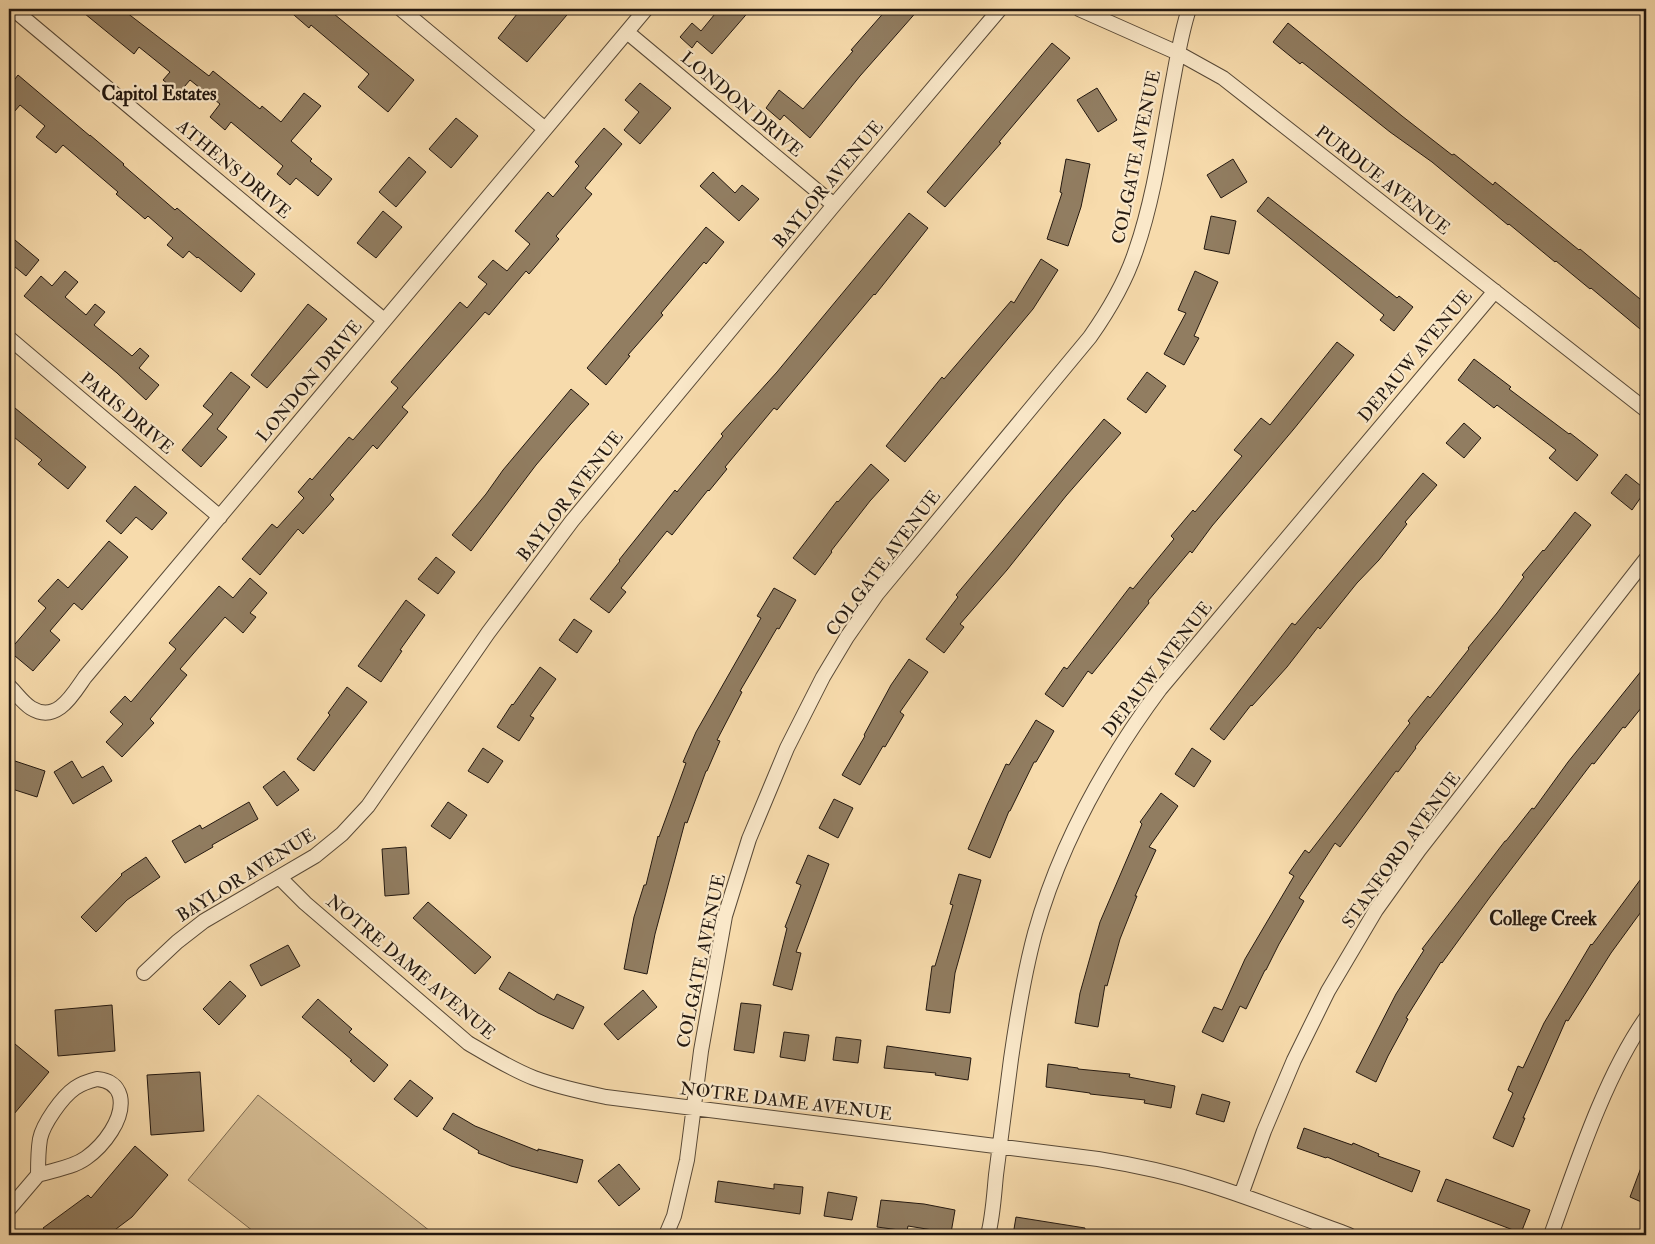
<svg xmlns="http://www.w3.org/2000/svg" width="1655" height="1244" font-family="'IM FELL Double Pica',serif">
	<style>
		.green { fill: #d3ba91; stroke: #7b6950 }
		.building { fill: #917d61; stroke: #231810 }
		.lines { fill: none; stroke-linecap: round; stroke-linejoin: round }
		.street-casing { stroke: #584937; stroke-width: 16 }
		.street { stroke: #fae8c9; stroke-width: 14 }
		.labels { text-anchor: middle; stroke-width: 4.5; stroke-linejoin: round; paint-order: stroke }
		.street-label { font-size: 18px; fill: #231810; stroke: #fae8c9 }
		.neighbourhood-label { font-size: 19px; font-weight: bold; fill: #231810; stroke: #fae8c9 }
	</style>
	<rect width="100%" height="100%" fill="#f7dbac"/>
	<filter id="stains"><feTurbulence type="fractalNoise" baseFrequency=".004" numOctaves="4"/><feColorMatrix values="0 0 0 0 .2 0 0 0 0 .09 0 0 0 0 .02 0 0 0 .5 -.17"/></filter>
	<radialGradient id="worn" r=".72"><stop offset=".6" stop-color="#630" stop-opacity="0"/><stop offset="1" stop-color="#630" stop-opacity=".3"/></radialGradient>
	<!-- green -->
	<path class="green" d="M 258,1095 L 435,1235 L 258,1235 L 188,1180 Z"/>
	<!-- building -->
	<path class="building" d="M 79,9 L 122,9 L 209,76 L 213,71 L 260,109 L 262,106 L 281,122 L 304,93 L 321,106 L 291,141 L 312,159 L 310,161 L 332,179 L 318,196 L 296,178 L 290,185 L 277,174 L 283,166 L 231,122 L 225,130 L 210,117 L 220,104 L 190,80 L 179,93 L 163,80 L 170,72 L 139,47 L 134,54 Z
		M 287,9 L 328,9 L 414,80 L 388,112 L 358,87 L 369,74 L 311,25 L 309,28 Z
		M 521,9 L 572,9 L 527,62 L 498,38 Z
		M 719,9 L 751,9 L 712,54 L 697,41 L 692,48 L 680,37 L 692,23 L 701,31 Z
		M 887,9 L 919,9 L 860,76 L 810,138 L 784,115 L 780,120 L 766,108 L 779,90 L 803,109 L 853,51 L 851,50 Z
		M 1288,23 L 1402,116 L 1452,155 L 1454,154 L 1493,185 L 1495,182 L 1579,250 L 1580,249 L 1646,304 L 1646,334 L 1591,288 L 1590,289 L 1556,261 L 1555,262 L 1509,224 L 1508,225 L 1432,162 L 1390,132 L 1302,62 L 1300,64 L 1273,42 Z
		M 1052,43 L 1070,58 L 999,142 L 1001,143 L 945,207 L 927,192 Z
		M 18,75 L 90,136 L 90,135 L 124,164 L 123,165 L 175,210 L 177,208 L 255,274 L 241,292 L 198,257 L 197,258 L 189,251 L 183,258 L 167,245 L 173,238 L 148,216 L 145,219 L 116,194 L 118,192 L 63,145 L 56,153 L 36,137 L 45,126 L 20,105 L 9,118 L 9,87 Z
		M 640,83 L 671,108 L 640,144 L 624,130 L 639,112 L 625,100 Z
		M 1097,88 L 1117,120 L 1098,132 L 1077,100 Z
		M 456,118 L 478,136 L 451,168 L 429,149 Z
		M 604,128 L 622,144 L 585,188 L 592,194 L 556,236 L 559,239 L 529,274 L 526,271 L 489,315 L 485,312 L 402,407 L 408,412 L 377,449 L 373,445 L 330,495 L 334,499 L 303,534 L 298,529 L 260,575 L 242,559 L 272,524 L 277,528 L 304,498 L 298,492 L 310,478 L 312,480 L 349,437 L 353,440 L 398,388 L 391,382 L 460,302 L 467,308 L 487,284 L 478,277 L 493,260 L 507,271 L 530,244 L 515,231 L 548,192 L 553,197 L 579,166 L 575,162 Z
		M 409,157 L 426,172 L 396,207 L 379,192 Z
		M 1066,159 L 1090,164 L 1081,207 L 1068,246 L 1047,239 L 1062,193 L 1060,192 Z
		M 1233,159 L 1247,182 L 1221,198 L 1207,175 Z
		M 713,172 L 735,193 L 742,185 L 759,199 L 739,221 L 700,186 Z
		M 1268,197 L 1397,298 L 1399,296 L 1413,307 L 1394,331 L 1380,320 L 1384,315 L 1257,211 Z
		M 383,211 L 402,227 L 376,258 L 357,243 Z
		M 909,213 L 928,228 L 875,295 L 874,294 L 777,410 L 774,408 L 725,467 L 727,469 L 709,491 L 708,490 L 672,535 L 667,531 L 621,588 L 626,592 L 609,613 L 590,599 L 620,561 L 619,560 L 675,490 L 677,492 L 723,436 L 721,434 L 777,372 Z
		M 1211,216 L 1236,221 L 1229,254 L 1204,249 Z
		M 706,227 L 724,242 L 706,264 L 704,262 L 661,313 L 663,315 L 628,355 L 630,356 L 606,385 L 587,368 Z
		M 9,235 L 39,260 L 26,276 L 9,262 Z
		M 1041,259 L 1058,270 L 1033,309 L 905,462 L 886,446 L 942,377 L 944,379 L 1011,301 L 1014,303 Z
		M 65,271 L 78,282 L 65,297 L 86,315 L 95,304 L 105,312 L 94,325 L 132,356 L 140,348 L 149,356 L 139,368 L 159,385 L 146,400 L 117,373 L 24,296 L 41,276 L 52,286 Z
		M 1195,271 L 1218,282 L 1194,336 L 1199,338 L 1184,365 L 1164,354 L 1186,313 L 1178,310 Z
		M 308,304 L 327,319 L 267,388 L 251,375 Z
		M 1337,342 L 1354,355 L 1293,430 L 1212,526 L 1192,553 L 1190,551 L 1148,601 L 1149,603 L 1092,674 L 1088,671 L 1063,707 L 1045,694 L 1064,667 L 1067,669 L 1130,587 L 1133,589 L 1174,539 L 1171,536 L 1193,510 L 1195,512 L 1242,456 L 1234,450 L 1261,418 L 1270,425 Z
		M 1474,359 L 1511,387 L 1509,389 L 1569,434 L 1570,433 L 1598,455 L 1577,481 L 1549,458 L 1556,450 L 1497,405 L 1494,408 L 1458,380 Z
		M 231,372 L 250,387 L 217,429 L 227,437 L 201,467 L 182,450 L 213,414 L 203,406 Z
		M 1147,372 L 1166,386 L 1146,413 L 1127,399 Z
		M 571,389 L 589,404 L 570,425 L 536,465 L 471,551 L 452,535 L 486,494 L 503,470 Z
		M 9,403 L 86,467 L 68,489 L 38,464 L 42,460 L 9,433 Z
		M 1104,419 L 1121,433 L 1066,496 L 1007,570 L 960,624 L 964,627 L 944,653 L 926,639 L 958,597 L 956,595 Z
		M 1464,423 L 1481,438 L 1464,458 L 1446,443 Z
		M 871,464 L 889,480 L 870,501 L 831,551 L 832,552 L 815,575 L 793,558 L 837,501 L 838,502 Z
		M 1423,473 L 1437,485 L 1405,522 L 1407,524 L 1379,560 L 1357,583 L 1320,629 L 1318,627 L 1287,667 L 1252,706 L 1251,705 L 1224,740 L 1210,729 L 1292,623 L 1295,625 Z
		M 1626,474 L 1646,490 L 1632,510 L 1611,493 Z
		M 135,486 L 167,513 L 152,530 L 136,517 L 121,534 L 106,521 Z
		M 1575,512 L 1591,525 L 1415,747 L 1416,748 L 1398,772 L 1396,771 L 1340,847 L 1335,843 L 1299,898 L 1304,901 L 1279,944 L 1266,970 L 1265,970 L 1246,1009 L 1240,1006 L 1223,1042 L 1202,1032 L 1214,1007 L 1222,1010 L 1245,959 L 1294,876 L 1289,873 L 1305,850 L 1309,853 L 1410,723 L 1408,721 L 1428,696 L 1430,698 L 1469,649 L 1468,648 L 1497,613 L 1524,577 L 1522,575 L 1543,550 L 1544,551 Z
		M 109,541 L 128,557 L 82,610 L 74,603 L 50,631 L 60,640 L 33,671 L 9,651 L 46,608 L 38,601 L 58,579 L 68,588 Z
		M 436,557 L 455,572 L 438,594 L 418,579 Z
		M 250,578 L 267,593 L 250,613 L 256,617 L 243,633 L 225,617 L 180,669 L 187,675 L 150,719 L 154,723 L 122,757 L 106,742 L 123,724 L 110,712 L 125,696 L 131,702 L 176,649 L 169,643 L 219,586 L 233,598 Z
		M 774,588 L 796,600 L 779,629 L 777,628 L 740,691 L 742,692 L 717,740 L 720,741 L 707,771 L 706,771 L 687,823 L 685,822 L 655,934 L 647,974 L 624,969 L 634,917 L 644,885 L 646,885 L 658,836 L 659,837 L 686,763 L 683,762 L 696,732 L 761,618 L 757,616 Z
		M 406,600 L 425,615 L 400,650 L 402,651 L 381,682 L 358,666 Z
		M 574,619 L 592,631 L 577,653 L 559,640 Z
		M 909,659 L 928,672 L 900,712 L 904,715 L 885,747 L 883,746 L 860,785 L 842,775 L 865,736 L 864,735 L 891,685 Z
		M 1646,665 L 1646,702 L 1625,728 L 1623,727 L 1594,764 L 1592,763 L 1490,897 L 1442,963 L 1441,962 L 1406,1018 L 1408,1019 L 1388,1056 L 1376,1082 L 1356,1072 L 1396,994 L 1424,950 L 1422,949 L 1505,841 L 1506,841 L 1532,808 L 1534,809 L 1568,762 Z
		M 540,667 L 556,679 L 530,716 L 534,718 L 519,741 L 497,727 L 512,704 L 513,705 Z
		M 347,687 L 367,702 L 314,771 L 297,759 L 330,715 L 328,713 Z
		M 1036,720 L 1054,731 L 1036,762 L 1034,762 L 1010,811 L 1009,811 L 990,858 L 968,849 L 987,805 L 1006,764 L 1009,765 Z
		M 483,748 L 503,761 L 488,783 L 468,771 Z
		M 1192,748 L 1211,761 L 1194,787 L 1175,774 Z
		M 9,759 L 45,771 L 37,797 L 9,788 Z
		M 72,761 L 82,778 L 103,766 L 112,781 L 73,804 L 54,772 Z
		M 284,771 L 299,790 L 277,806 L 263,787 Z
		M 1161,793 L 1178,806 L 1149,847 L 1156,850 L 1135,896 L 1137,896 L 1120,939 L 1107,986 L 1105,985 L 1098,1027 L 1075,1023 L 1080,993 L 1100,922 L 1142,824 L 1140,822 Z
		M 834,799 L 853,808 L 838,838 L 819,828 Z
		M 249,802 L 258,819 L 212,845 L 213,847 L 185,863 L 172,841 L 200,825 L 202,829 Z
		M 448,802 L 467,815 L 450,839 L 431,826 Z
		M 406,847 L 409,894 L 385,896 L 382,849 Z
		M 808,855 L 829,864 L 796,952 L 801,953 L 792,990 L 773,985 L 787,928 L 785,927 L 801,885 L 796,883 Z
		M 146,857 L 160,877 L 127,900 L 96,932 L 81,917 L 122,875 L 121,874 Z
		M 1646,872 L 1646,905 L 1611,953 L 1568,1021 L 1566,1020 L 1523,1118 L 1525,1118 L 1513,1147 L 1493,1138 L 1513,1093 L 1508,1090 L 1518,1066 L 1523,1068 L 1544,1023 L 1591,944 L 1592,945 Z
		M 959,874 L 981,880 L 955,973 L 950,1013 L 926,1010 L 932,966 L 935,966 L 953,905 L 950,904 Z
		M 428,902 L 491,957 L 475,974 L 413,918 Z
		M 288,945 L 300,966 L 261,986 L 250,965 Z
		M 509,972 L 554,1000 L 557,994 L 584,1007 L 573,1029 L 538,1013 L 499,989 Z
		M 230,981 L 246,996 L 219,1025 L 203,1009 Z
		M 643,990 L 657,1007 L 618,1040 L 604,1024 Z
		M 318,999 L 352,1029 L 349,1032 L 388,1065 L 374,1082 L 350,1061 L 352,1060 L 302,1017 Z
		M 741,1003 L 761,1005 L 754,1053 L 734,1050 Z
		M 112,1005 L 115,1051 L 58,1056 L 55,1010 Z
		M 784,1032 L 809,1035 L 805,1061 L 780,1057 Z
		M 836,1037 L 861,1040 L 858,1063 L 833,1060 Z
		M 15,1044 L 49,1072 L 9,1120 L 9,1052 Z
		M 887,1046 L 971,1058 L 968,1080 L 935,1075 L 936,1073 L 884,1068 Z
		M 1048,1064 L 1078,1068 L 1078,1069 L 1130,1074 L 1129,1077 L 1175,1086 L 1171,1108 L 1144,1103 L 1145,1100 L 1090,1094 L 1090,1093 L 1046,1087 Z
		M 200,1072 L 204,1131 L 151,1135 L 147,1075 Z
		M 410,1080 L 433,1098 L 417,1117 L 394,1099 Z
		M 1202,1094 L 1230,1102 L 1224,1122 L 1196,1114 Z
		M 453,1113 L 475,1126 L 538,1151 L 538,1149 L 583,1160 L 577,1183 L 511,1166 L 478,1153 L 479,1151 L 443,1129 Z
		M 1304,1128 L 1352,1145 L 1353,1143 L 1379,1154 L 1378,1156 L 1420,1171 L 1412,1192 L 1327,1157 L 1326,1158 L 1297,1148 Z
		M 135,1146 L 168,1175 L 132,1217 L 108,1235 L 49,1235 L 43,1228 L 88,1195 L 91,1198 Z
		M 1645,1157 L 1646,1158 L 1646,1204 L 1630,1197 Z
		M 619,1164 L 640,1189 L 619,1206 L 598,1181 Z
		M 1446,1179 L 1530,1210 L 1521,1233 L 1437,1201 Z
		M 718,1181 L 774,1189 L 774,1184 L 803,1187 L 800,1214 L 715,1202 Z
		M 828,1192 L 857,1197 L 852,1220 L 824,1216 Z
		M 881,1200 L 924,1204 L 955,1210 L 951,1233 L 908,1226 L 907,1231 L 877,1227 Z
		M 1016,1217 L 1085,1228 L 1084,1235 L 1013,1235 Z"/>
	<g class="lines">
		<!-- street casing -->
		<g class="street-casing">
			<path id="street" d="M 13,9 L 384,320
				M 401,9 L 545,129
				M 1079,9 L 1178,53 L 1223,78 L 1646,410
				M 627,32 L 834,205
				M 9,338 L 220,517
				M 9,686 C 16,693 23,703 31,708 C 57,724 73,694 85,677 L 646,9
				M 279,877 L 305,903 L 468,1043 C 490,1056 511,1069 534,1078 C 558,1087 582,1092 606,1097 L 1098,1159 C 1135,1165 1172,1173 1207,1184 C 1255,1199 1302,1218 1349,1235
				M 144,973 L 177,942 L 204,921 L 315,856 L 342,834 L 368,806 L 488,633 L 572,521 L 834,205 L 1000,9
				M 97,1079 C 108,1080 117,1085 120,1096 C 125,1119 103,1146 86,1158 C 72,1168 53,1170 38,1175 C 38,1163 38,1151 40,1139 C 43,1124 62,1097 75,1088 C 82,1083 89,1081 97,1079 Z
				M 1241,1195 L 1264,1131 L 1294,1060 L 1328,991 L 1376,910 L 1419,850 L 1646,559
				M 9,1209 L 38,1175
				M 666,1235 L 674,1216 L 687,1160 L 701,1051 L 725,916 L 749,839 L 787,748 L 823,677 L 847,637 L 877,594 L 1090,337 C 1109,310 1126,281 1136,250 C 1155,195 1163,132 1174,75 C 1178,53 1182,30 1189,9
				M 988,1235 C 993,1216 994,1195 996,1175 C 1001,1137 1006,1098 1011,1059 C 1017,1017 1024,974 1035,933 C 1060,844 1105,763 1160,689 L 1495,291
				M 1551,1235 C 1576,1166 1604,1078 1646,1018"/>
		</g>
		<!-- street -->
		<use href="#street" class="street"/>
	</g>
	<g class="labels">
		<!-- street labels -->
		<g class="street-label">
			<text transform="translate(742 104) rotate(40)" y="6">LONDON DRIVE</text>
			<text transform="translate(1136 157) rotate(-78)" y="6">COLGATE AVENUE</text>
			<text transform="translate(234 169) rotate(40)" y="6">ATHENS DRIVE</text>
			<text transform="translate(1383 180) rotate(38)" y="6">PURDUE AVENUE</text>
			<text transform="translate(828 184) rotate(-50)" y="6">BAYLOR AVENUE</text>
			<text transform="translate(1415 356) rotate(-50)" y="6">DEPAUW AVENUE</text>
			<text transform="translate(309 381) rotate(-50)" y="6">LONDON DRIVE</text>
			<text transform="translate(127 413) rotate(40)" y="6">PARIS DRIVE</text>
			<text transform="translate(570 496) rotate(-52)" y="6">BAYLOR AVENUE</text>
			<text transform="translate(883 563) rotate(-53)" y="6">COLGATE AVENUE</text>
			<text transform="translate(1157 669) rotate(-52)" y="6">DEPAUW AVENUE</text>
			<text transform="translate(1401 850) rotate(-54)" y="6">STANFORD AVENUE</text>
			<text transform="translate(246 875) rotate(-32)" y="6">BAYLOR AVENUE</text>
			<text transform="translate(701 961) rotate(-78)" y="6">COLGATE AVENUE</text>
			<text transform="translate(411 967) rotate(40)" y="6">NOTRE DAME AVENUE</text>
			<text transform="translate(786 1101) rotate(7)" y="6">NOTRE DAME AVENUE</text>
		</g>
		<!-- neighbourhood labels -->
		<g class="neighbourhood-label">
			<text x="159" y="100">Capitol Estates</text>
			<text x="1543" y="925">College Creek</text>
		</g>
	</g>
	<!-- margin -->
	<rect width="1655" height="1244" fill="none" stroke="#f7dbac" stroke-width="30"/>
	<rect x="10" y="10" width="1635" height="1224" fill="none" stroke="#231810" stroke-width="2.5"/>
	<rect x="15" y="15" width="1625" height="1214" fill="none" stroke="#231810"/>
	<rect width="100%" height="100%" filter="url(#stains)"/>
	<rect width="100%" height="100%" fill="url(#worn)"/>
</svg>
